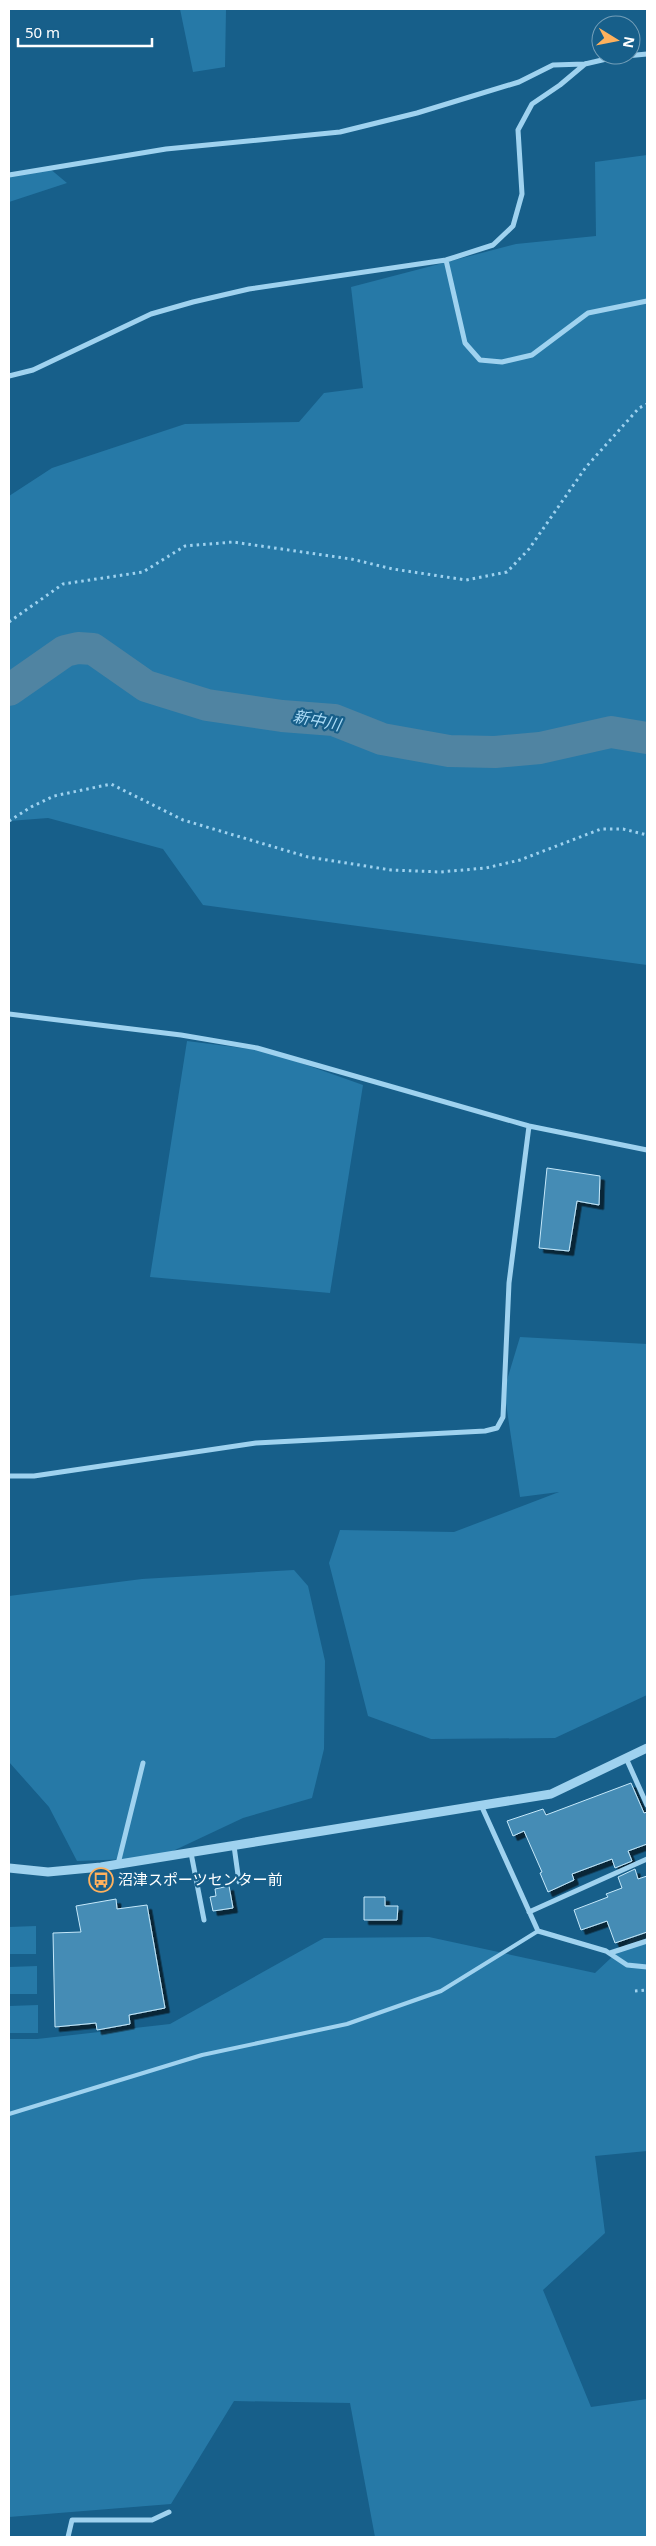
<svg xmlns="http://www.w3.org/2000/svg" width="656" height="2546" font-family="'Noto Sans','Noto Sans JP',sans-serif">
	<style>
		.green { fill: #2679a7 }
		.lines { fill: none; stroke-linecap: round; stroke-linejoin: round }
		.river { stroke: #5084a2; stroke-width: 32 }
		.building { fill: #448cb5; stroke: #c5e8fa; filter: url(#shadow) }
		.path { stroke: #9fd2ef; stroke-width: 3; stroke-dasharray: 2.5 4; stroke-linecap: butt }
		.service { stroke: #9fd2ef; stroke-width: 4 }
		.minor { stroke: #9fd2ef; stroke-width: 5 }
		.tertiary { stroke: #9fd2ef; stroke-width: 9 }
		.labels { text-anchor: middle; stroke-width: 4.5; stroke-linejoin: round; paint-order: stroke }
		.poi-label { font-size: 15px; fill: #fff; stroke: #175f8a; text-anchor: start }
		.water-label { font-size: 16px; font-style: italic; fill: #abdbf6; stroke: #175f8a }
	</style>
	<defs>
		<filter id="shadow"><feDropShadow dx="4.5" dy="4.5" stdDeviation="0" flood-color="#0009"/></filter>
	</defs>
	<rect width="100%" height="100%" fill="#175f8a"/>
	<!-- green -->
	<path class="green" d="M 180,9 L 226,9 L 225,67 L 193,72 Z
		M 647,155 L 647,965 L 203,905 L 163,849 L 48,818 L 9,821 L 9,496 L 52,468 L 185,424 L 299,422 L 324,393 L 363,388 L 351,287 L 516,244 L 596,236 L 595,162 Z
		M 49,168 L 67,183 L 9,202 L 9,177 Z
		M 187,1041 L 267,1051 L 363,1085 L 330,1293 L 150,1277 Z
		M 520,1337 L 647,1344 L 647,1695 L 555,1738 L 431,1739 L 368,1716 L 329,1563 L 340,1530 L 454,1532 L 559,1492 L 520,1497 L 504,1390 Z
		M 294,1570 L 308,1586 L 325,1661 L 324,1749 L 312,1798 L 243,1818 L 158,1858 L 77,1861 L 49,1807 L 9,1762 L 9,1596 L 142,1579 Z
		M 647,1924 L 647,2151 L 595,2156 L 605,2233 L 543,2290 L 591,2407 L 647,2399 L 647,2537 L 375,2537 L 350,2403 L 234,2401 L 171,2504 L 9,2517 L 9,2039 L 37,2039 L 170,2024 L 324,1938 L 429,1937 L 595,1973 Z
		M 36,1926 L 36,1954 L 9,1954 L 9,1927 Z
		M 37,1966 L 37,1994 L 9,1994 L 9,1967 Z
		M 38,2005 L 38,2033 L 9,2033 L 9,2006 Z"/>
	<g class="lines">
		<!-- river -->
		<path class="river" d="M 9,690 L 65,651 L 78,648 L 93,649 L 146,686 L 207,705 L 282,716 L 334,720 L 382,739 L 449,751 L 495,752 L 540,748 L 611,732 L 647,738"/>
	</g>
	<!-- building -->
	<path class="building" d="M 547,1168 L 600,1176 L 599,1205 L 577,1201 L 569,1251 L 539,1248 Z
		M 631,1783 L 644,1813 L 647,1812 L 647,1844 L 628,1851 L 632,1861 L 615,1868 L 612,1859 L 572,1874 L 574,1880 L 548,1892 L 540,1873 L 542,1872 L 524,1831 L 513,1836 L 507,1821 L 543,1809 L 546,1815 Z
		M 635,1869 L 638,1879 L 647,1876 L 647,1932 L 615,1943 L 607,1921 L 581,1930 L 574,1910 L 608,1897 L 606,1894 L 622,1888 L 618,1877 Z
		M 229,1886 L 233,1908 L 213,1911 L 210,1897 L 216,1896 L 215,1889 Z
		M 364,1897 L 385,1897 L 385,1906 L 398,1906 L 397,1920 L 364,1920 Z
		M 116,1899 L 117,1909 L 147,1905 L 165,2008 L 129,2015 L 130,2024 L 97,2030 L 96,2023 L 55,2027 L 53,1933 L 81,1932 L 76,1906 Z"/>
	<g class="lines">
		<!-- path -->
		<path class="path" d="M 9,622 L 63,584 L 143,572 L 185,546 L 233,542 L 351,559 L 393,569 L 466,580 L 507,572 L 529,549 L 586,467 L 639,408 L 647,404
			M 9,821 L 31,807 L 54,796 L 111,784 L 183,820 L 308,857 L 391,870 L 440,872 L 486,868 L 520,860 L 601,829 L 623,829 L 647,835
			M 635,1991 L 647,1990"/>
		<!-- service -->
		<path class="service" d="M 9,2114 L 202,2055 L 347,2024 L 441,1991 L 538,1931"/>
		<!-- minor -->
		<path class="minor" d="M 9,175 L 166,149 L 340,132 L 417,113 L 519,82 L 553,65 L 585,64 L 615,57 L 647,54
			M 446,260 L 465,343 L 480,360 L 502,362 L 532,355 L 588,313 L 647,301
			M 9,376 L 33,370 L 151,314 L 193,302 L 249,289 L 446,260 L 493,245 L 513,226 L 522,194 L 518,130 L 532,104 L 560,85 L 585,64
			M 9,1014 L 181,1035 L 257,1048 L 529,1126 L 647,1150
			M 9,1476 L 34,1476 L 256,1443 L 485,1431 L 497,1428 L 503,1417 L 509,1283 L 529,1126
			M 626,1758 L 647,1805
			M 481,1805 L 538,1931 L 606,1951 L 627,1965 L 647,1967
			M 234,1846 L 239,1882
			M 191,1853 L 204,1920
			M 118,1864 L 143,1763
			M 529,1912 L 647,1859
			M 610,1953 L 647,1941
			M 68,2537 L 72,2520 L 152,2520 L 169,2512"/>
		<!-- tertiary -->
		<path class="tertiary" d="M 9,1868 L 48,1872 L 101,1867 L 551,1794 L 647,1748"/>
	</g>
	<!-- icons -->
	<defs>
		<g id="bus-ring" transform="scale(1.25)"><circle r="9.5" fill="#175f8a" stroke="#ffb15d" stroke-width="1.5"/><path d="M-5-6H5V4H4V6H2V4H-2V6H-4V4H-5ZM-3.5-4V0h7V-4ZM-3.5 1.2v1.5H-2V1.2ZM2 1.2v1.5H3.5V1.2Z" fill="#ffb15d"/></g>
	</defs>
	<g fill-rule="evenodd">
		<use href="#bus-ring" x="101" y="1880"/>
	</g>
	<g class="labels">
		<!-- poi labels -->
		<g class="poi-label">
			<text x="118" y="1885">沼津スポーツセンター前</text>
		</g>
		<!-- water labels -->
		<g class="water-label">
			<text transform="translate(317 720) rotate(11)" y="6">新中川</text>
		</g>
	</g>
	<!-- border -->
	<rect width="656" height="2546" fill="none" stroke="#ffffff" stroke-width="20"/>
	<!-- north arrow -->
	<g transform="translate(616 40) rotate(100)"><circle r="24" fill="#175f8a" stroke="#749fb9"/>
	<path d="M0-4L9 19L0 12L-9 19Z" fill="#ffb15d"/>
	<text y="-8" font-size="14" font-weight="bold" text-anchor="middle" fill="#ffffff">N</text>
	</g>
	<!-- scale -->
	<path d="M18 38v8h134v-8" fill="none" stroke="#ffffff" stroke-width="2.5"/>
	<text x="25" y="38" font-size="15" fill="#ffffff" stroke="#175f8a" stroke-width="4" paint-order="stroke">50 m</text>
</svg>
